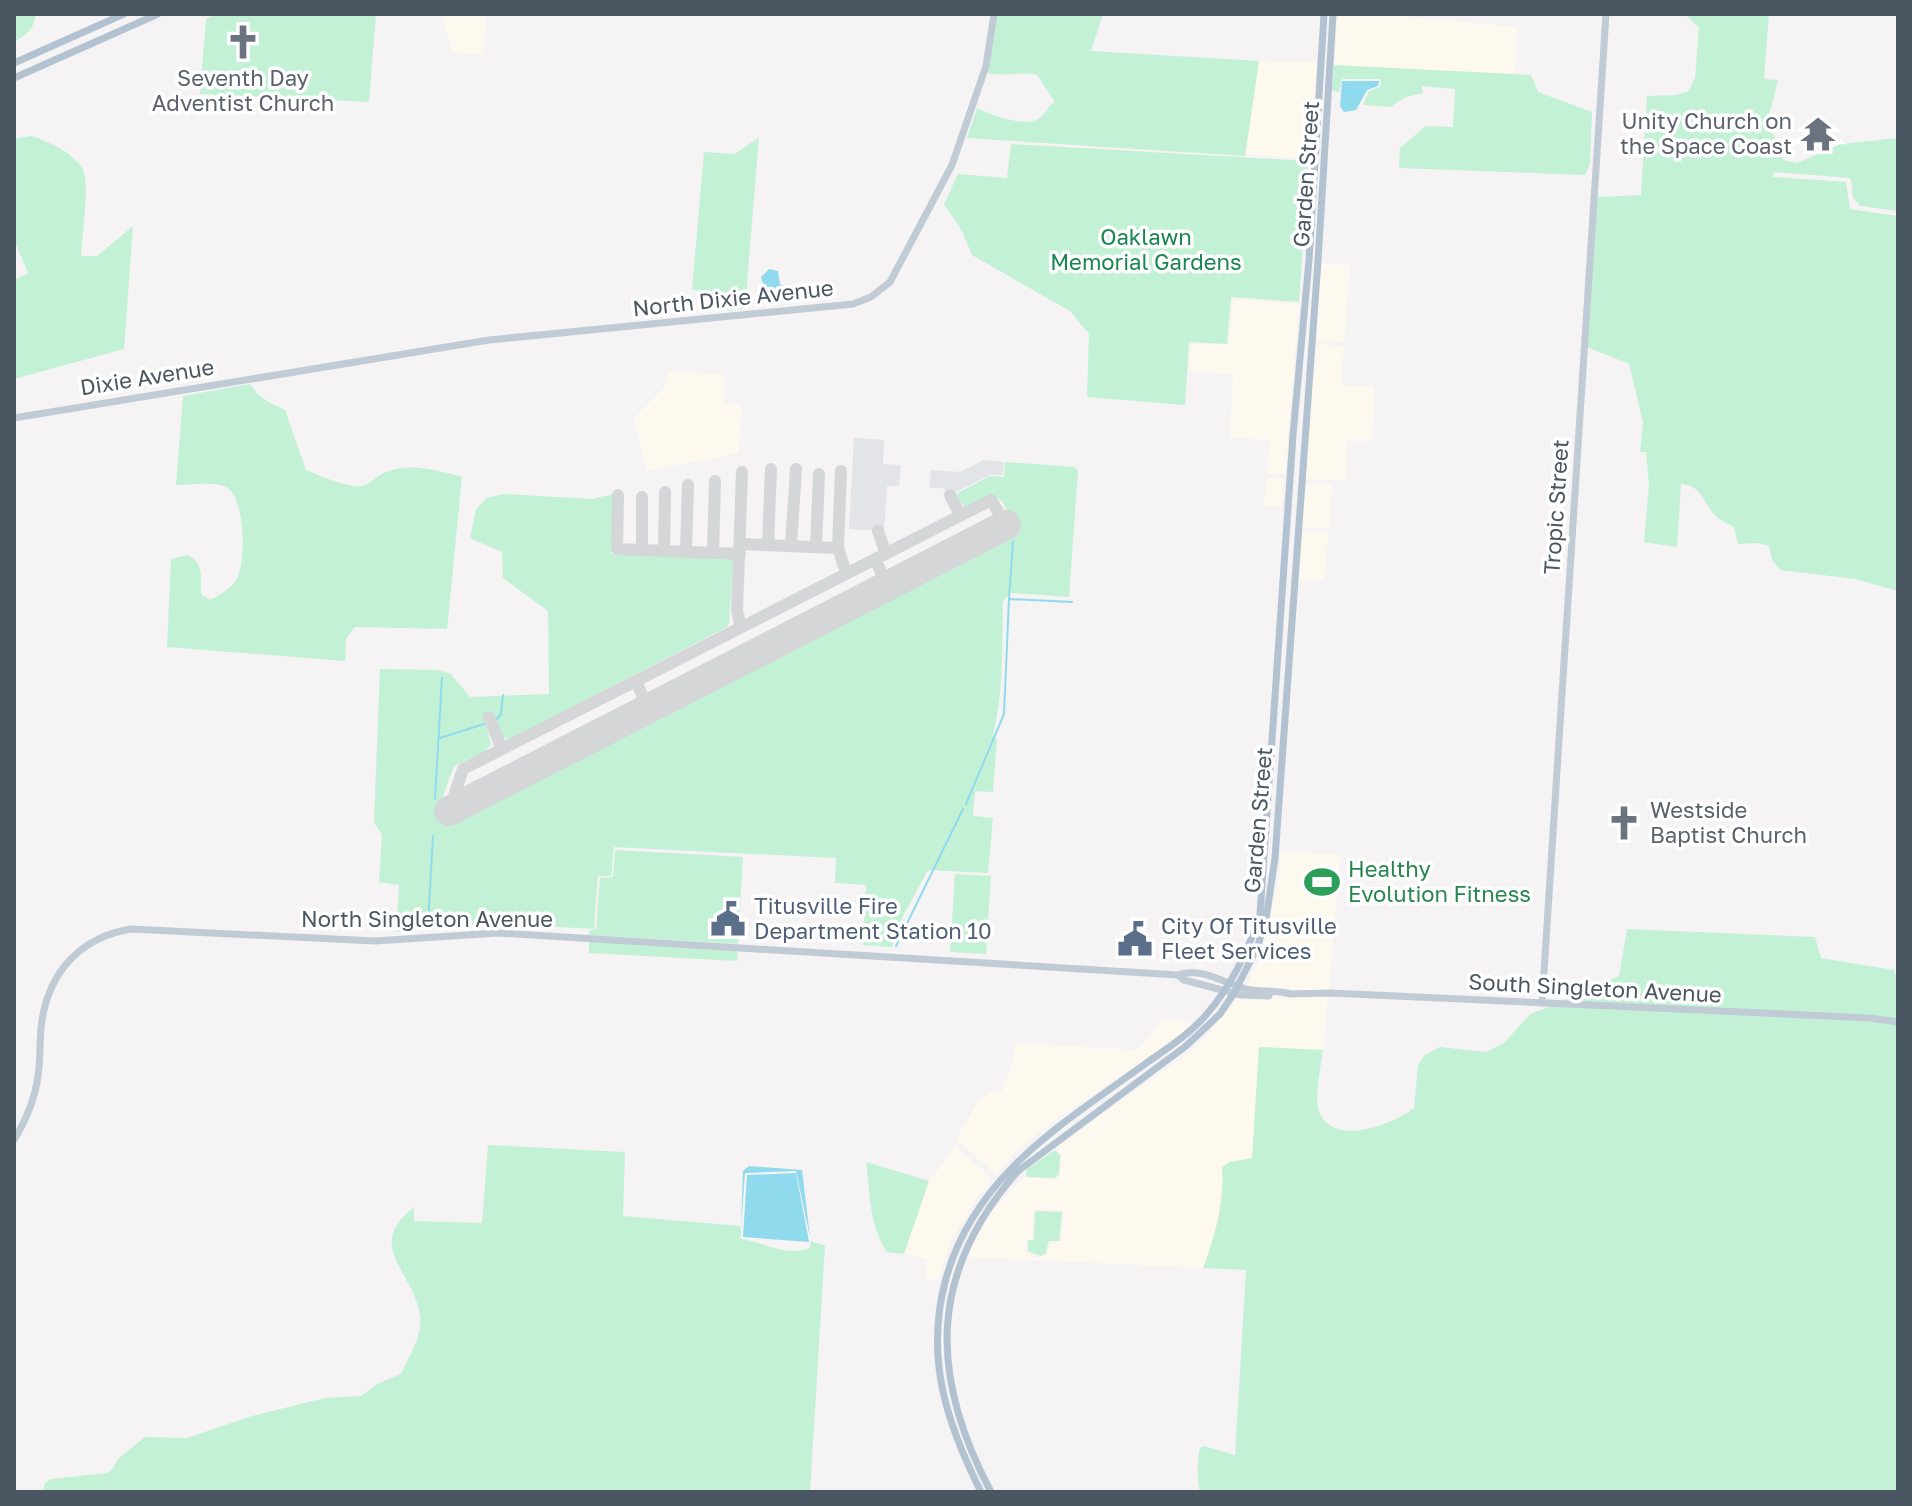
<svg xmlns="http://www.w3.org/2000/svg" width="1912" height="1506" font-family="'Golos Text',sans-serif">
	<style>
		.commercial { fill: #fdf9ef; fill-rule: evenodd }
		.airport { fill: #e2e4e7 }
		.green { fill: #c3f1d5 }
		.water { fill: #90daee }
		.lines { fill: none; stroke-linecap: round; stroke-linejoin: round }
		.stream { stroke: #90daee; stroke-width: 2 }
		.taxiway { stroke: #d5d6d8; stroke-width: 12 }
		.runway { stroke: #d5d6d8; stroke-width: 30 }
		.secondary { stroke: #c1cbd6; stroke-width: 7 }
		.primary { stroke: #b3c2d1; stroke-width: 7 }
		.labels { text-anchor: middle; stroke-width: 7; stroke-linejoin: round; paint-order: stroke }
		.worship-label { font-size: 22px; fill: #5b616d; stroke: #fff }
		.street-label { font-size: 22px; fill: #4a5661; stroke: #fff }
		.park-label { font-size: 22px; fill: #17864f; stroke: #fff }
		.leisure-label { font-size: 22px; fill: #27864d; stroke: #fff; text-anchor: start }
		.service-label { font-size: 22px; fill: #4e5e75; stroke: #fff; text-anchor: start }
	</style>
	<rect width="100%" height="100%" fill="#f5f3f3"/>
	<!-- commercial -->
	<path class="commercial" d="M 445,14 L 486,14 L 483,55 L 453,52 L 443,23 Z
		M 1338,14 L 1379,14 L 1517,27 L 1515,74 L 1334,65 Z
		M 1259,61 L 1317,62 L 1310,159 L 1246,154 Z
		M 1321,263 L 1350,265 L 1344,342 L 1314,340 Z
		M 1233,299 L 1299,304 L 1285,474 L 1267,473 L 1270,440 L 1230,438 L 1233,375 L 1189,371 L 1191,344 L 1229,345 Z
		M 1314,344 L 1344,346 L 1341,386 L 1374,386 L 1372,441 L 1347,441 L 1345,480 L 1303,479 Z
		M 670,371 L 725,375 L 723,403 L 741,405 L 739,453 L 647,471 L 634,418 L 665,387 Z
		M 1267,477 L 1284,479 L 1282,507 L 1264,506 Z
		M 1303,483 L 1332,484 L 1329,528 L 1300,527 Z
		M 1300,532 L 1328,533 L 1324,580 L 1296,579 Z
		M 1281,851 L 1340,855 L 1329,991 L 1245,987 L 1262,956 L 1280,870 Z
		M 1240,995 L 1258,998 L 1328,996 L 1323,1050 L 1259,1047 L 1252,1158 L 1230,1162 L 1222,1167 L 1223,1179 L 1215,1238 L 1203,1268 L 968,1257 L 971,1247 L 992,1211 L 1024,1177 L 1055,1180 L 1060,1176 L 1062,1155 L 1056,1148 L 1199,1045 ZM 1033,1209 L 1062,1210 L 1064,1213 L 1061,1241 L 1051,1243 L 1047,1255 L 1039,1258 L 1033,1257 L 1025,1251 L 1026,1240 L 1032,1238 Z
		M 1163,1019 L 1191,1022 L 1181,1034 L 1159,1050 L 1053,1122 L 1016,1151 L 996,1174 L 956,1140 L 978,1101 L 992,1091 L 1001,1092 L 1011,1069 L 1016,1043 L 1138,1050 Z
		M 954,1145 L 992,1178 L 978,1196 L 951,1241 L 939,1278 L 928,1280 L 926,1275 L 927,1259 L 904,1254 L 929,1181 L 951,1153 Z"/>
	<!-- airport -->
	<path class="airport" d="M 854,438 L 884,440 L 883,464 L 901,465 L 899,486 L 887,486 L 884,531 L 849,529 Z
		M 984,460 L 1004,462 L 1003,475 L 990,475 L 950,495 L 943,488 L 929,488 L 931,470 L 960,472 Z"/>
	<!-- green -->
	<path class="green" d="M 14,14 L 35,14 C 35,29 26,35 14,42 Z
		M 217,14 L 376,14 L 369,102 L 200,94 L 206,19 Z
		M 997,14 L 1103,14 L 1091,51 L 1259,61 L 1245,156 L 967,138 L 977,108 C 991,115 1029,130 1042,116 C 1048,110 1047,106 1055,102 L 1037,75 C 1020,71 1005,77 988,73 Z
		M 1685,14 L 1769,14 L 1764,79 L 1778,80 L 1767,124 L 1780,147 L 1783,160 L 1797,163 L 1841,144 L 1898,138 L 1898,211 L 1860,206 L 1853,197 L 1851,180 L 1849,178 L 1774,172 L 1773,177 L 1846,182 L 1850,209 L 1898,216 L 1898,591 L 1855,579 L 1780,570 L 1772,560 L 1769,546 L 1757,543 L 1738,544 L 1734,527 C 1729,524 1721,521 1717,517 C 1704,506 1702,484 1681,484 L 1677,547 L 1644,542 L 1649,485 L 1646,452 L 1640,452 L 1643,422 L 1629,364 L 1587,347 L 1597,197 L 1641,195 L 1647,96 L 1677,95 L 1689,91 L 1695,78 L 1699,28 Z
		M 1334,65 L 1531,75 L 1538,92 L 1592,112 L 1590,164 L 1585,175 L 1399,168 L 1400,148 L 1426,126 L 1453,127 L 1455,89 L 1422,86 L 1423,93 L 1406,97 L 1390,107 L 1363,105 L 1369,91 L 1380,87 L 1381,79 L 1342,79 L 1339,92 L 1332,91 Z
		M 32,136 C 49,142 77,154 84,172 C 89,187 82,237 81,256 L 97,256 L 133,226 L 124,349 L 14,379 L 14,280 L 28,273 L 14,240 L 14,139 Z
		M 759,137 L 745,308 L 729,311 L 712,292 L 692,290 L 704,152 L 735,154 Z
		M 1011,144 L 1309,161 L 1299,302 L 1231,297 L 1227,344 L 1189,342 L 1185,405 L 1087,397 L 1089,334 L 1070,311 L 972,255 L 962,231 L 944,204 L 958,174 L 1007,178 Z
		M 250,384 C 259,399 270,403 285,410 L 306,470 C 321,476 338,484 354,486 C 367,488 372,480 382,474 C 405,461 439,470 462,477 L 447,629 L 355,627 L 346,639 L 345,661 L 167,647 L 171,559 L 188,555 C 205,564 200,577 201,594 L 210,600 C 221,594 233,588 238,576 C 246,559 245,496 226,487 C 214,481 190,485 176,485 L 183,396 Z
		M 1005,462 L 1075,467 L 1078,471 L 1069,597 L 1011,593 L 1003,601 C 1002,645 1004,691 993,734 L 997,740 L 993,792 L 975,791 L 973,816 L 993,818 L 988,873 L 928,870 L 903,916 L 892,947 L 863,945 L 866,885 L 835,883 L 836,858 L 614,847 L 611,876 L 598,876 L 594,929 L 493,923 L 396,932 L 399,885 L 379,882 L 382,835 L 374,822 L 380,669 L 438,670 L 451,674 L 470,697 L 549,694 L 548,611 L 503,578 L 502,552 L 470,538 L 476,509 L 487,498 L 504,494 L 592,499 L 613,494 L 611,554 L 729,558 L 733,561 L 729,623 L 727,627 L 508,740 L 498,734 L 492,715 L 484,717 L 491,744 L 485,752 L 454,766 L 440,804 L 449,825 L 1017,531 L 1002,501 L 991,495 L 964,507 L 956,494 L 990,476 L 1004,477 Z
		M 615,850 L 743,857 L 738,944 L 589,935 L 589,931 L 596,929 L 600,878 L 613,877 Z
		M 955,874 L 991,876 L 986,954 L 950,952 Z
		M 1627,929 L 1815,937 L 1821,958 L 1894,970 L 1898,984 L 1898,1019 L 1560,1002 L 1619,976 Z
		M 589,940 L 738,949 L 737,961 L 589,953 Z
		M 1551,1006 L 1870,1021 L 1898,1024 L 1898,1492 L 1200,1492 C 1197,1481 1197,1459 1200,1448 L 1204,1446 L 1235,1455 L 1246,1270 L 1203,1268 C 1215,1236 1225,1202 1222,1167 L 1230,1162 L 1252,1158 L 1259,1047 L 1323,1050 C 1321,1065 1314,1100 1319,1112 C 1334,1148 1393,1124 1414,1108 L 1418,1065 L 1425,1055 L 1440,1047 L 1486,1052 L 1504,1043 L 1530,1014 Z
		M 488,1145 L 625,1152 L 623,1216 L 741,1226 L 741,1239 C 764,1242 785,1257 810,1248 L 811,1241 L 825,1246 L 810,1492 L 43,1492 L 45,1483 L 51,1479 L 107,1473 L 113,1468 L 118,1459 L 145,1437 L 187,1438 L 252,1416 L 325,1398 L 361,1396 L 377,1384 L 401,1374 C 410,1354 425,1333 419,1310 C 409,1267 366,1246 414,1207 L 414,1221 L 482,1223 Z
		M 1055,1150 L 1060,1155 L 1059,1174 L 1055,1178 L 1026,1177 L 1027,1169 Z
		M 866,1162 L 929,1181 L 904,1254 L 887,1252 C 869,1226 870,1192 866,1162 Z
		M 1035,1211 L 1062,1212 L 1059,1241 L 1049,1241 L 1045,1254 L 1040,1256 L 1028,1251 L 1028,1240 L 1034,1240 Z"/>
	<!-- water -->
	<path class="water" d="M 1342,81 L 1379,81 L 1378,86 L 1367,90 L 1356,110 L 1344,112 L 1340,106 Z
		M 769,269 L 778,271 L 780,284 L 790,290 L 794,296 L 792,302 L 778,302 L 764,287 L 761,277 Z
		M 749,1166 L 802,1170 L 810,1237 L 796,1171 L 745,1173 L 741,1227 L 743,1171 Z
		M 796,1173 L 809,1242 L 743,1237 L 747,1175 Z"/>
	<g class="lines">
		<!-- stream -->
		<path class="stream" d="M 1009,599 L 1013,541
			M 496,720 L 501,714 L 503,695
			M 440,738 L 484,724
			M 435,799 L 442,678
			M 966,804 L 1004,714 L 1009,599 L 1072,602
			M 428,924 L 433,836
			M 896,946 L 963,809"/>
		<!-- taxiway -->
		<path class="taxiway" d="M 841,471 L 838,548 L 846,573
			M 618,495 L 617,549 L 740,554
			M 950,495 L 960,515
			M 878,531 L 886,554
			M 740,544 L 838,548
			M 768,545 L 771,469
			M 791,546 L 796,469
			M 816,547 L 819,474
			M 642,550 L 642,497
			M 664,551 L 665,492
			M 686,552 L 688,485
			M 713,553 L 715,481
			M 875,559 L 887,585
			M 741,627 L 737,611 L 742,472
			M 636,681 L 648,709
			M 489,717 L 502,749
			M 449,811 L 463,769 L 991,500 L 1006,525"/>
		<!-- runway -->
		<path class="runway" d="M 449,811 L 1006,525"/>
		<!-- secondary -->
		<path class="secondary" d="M 14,418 L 489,340 L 853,304 L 871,297 L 890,282 L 952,165 L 986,66 L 994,14
			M 1178,975 L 1184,980 L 1241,995 L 1269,996
			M 1289,994 L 1330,993 L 1870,1018 L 1898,1022
			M 1542,1003 L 1606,14
			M 14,1140 C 26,1120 35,1099 38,1076 C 41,1057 39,1038 42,1020 C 50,970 82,937 131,929 L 375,941 L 498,933 L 1178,975 C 1204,966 1227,986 1252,990 C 1265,992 1279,990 1291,994"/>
		<!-- primary -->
		<path class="primary" d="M 14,63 L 124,14
			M 14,78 L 158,14
			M 981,1492 C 947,1424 925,1359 945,1282 C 973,1176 1061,1125 1145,1064 C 1166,1049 1189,1035 1206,1015 C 1232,985 1248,952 1260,914 L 1293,435 L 1309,260 L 1324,14
			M 991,1492 C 929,1375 928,1273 1018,1171 L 1186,1046 L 1220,1014 L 1234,993 L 1257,948 L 1266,919 L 1275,858 L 1318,261 L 1333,14"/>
	</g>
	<!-- icons -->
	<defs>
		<g id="church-bare" transform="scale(2.76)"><path d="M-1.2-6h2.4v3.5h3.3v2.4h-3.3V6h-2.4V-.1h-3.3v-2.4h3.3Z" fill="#6b7280" stroke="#fff" stroke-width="2.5" paint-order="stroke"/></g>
		<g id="temple-bare" transform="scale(2.76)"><path d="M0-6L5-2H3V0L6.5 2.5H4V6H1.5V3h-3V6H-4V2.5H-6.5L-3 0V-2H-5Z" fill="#6b7280" stroke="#fff" stroke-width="2.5" paint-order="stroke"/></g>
		<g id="stadium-bare" transform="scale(2.76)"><path d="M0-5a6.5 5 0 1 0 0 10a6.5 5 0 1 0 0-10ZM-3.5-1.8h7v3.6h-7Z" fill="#2e9e5b" stroke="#fff" stroke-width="2.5" paint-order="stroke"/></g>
		<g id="civic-bare" transform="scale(2.76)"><path d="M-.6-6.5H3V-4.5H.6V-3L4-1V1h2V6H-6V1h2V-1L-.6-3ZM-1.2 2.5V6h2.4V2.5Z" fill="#5c6f8a" stroke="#fff" stroke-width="2.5" paint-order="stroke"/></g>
	</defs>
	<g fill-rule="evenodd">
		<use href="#church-bare" x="243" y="42"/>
		<use href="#temple-bare" x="1818" y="134"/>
		<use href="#church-bare" x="1624" y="823"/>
		<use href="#stadium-bare" x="1322" y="882"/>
		<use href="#civic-bare" x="728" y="919"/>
		<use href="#civic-bare" x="1135" y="939"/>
	</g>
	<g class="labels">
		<!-- worship labels -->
		<g class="worship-label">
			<text x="243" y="86">Seventh Day<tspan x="243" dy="25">Adventist Church</tspan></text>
			<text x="1792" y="129" text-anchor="end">Unity Church on<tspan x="1792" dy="25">the Space Coast</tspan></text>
			<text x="1650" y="818" text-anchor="start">Westside<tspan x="1650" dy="25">Baptist Church</tspan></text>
		</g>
		<!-- street labels -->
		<g class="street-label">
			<text transform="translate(1306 174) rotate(-86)" y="8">Garden Street</text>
			<text transform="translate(733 298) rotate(-6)" y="8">North Dixie Avenue</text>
			<text transform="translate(147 377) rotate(-9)" y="8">Dixie Avenue</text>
			<text transform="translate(1556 507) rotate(-86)" y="8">Tropic Street</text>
			<text transform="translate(1258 820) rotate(-85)" y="8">Garden Street</text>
			<text x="427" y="927">North Singleton Avenue</text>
			<text transform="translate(1595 988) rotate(3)" y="8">South Singleton Avenue</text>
		</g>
		<!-- park labels -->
		<g class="park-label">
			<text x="1146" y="245">Oaklawn<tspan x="1146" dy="25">Memorial Gardens</tspan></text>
		</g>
		<!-- leisure labels -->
		<g class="leisure-label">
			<text x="1348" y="877">Healthy<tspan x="1348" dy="25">Evolution Fitness</tspan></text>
		</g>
		<!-- service labels -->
		<g class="service-label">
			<text x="754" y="914">Titusville Fire<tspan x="754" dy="25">Department Station 10</tspan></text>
			<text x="1161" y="934">City Of Titusville<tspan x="1161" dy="25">Fleet Services</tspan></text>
		</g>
	</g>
	<!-- border -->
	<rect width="1912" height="1506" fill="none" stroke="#4a5661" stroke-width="32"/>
</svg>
